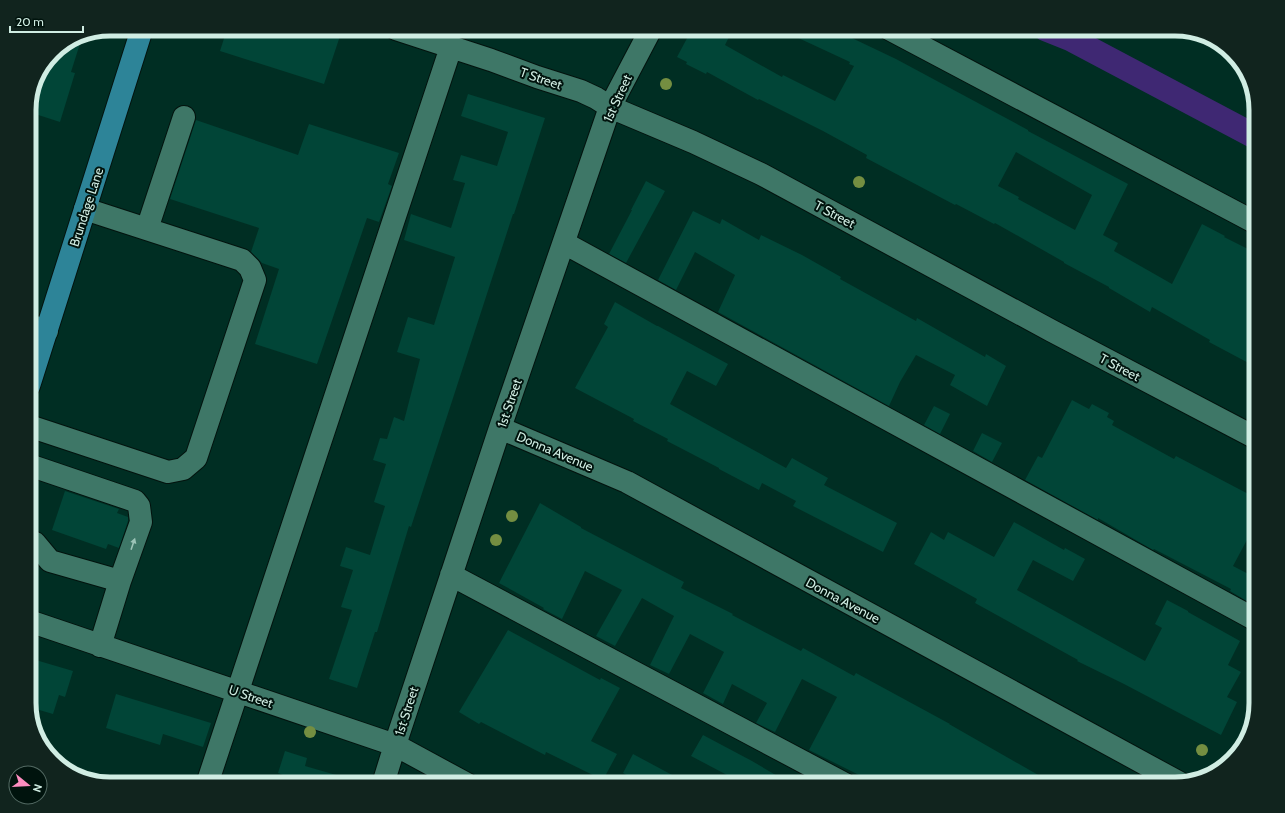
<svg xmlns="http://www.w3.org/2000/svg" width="1285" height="813" font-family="Cabin,sans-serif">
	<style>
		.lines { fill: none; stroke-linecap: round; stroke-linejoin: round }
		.canal { stroke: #3f2873; stroke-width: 25 }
		.building { fill: #014537; fill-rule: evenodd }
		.minor-casing { stroke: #03130e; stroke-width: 24 }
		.major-casing { stroke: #03130e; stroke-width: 24 }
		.minor { stroke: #3e7767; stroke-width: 22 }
		.major { stroke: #2d8498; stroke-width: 22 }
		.tree { fill: #748e41 }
		.oneway { fill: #9dc4b8 }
		.labels { text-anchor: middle; stroke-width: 4; stroke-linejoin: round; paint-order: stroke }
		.street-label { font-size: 13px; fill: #d0ede3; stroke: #00130d }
		.rim { fill: none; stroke: #d0ede3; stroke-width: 5 }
	</style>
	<rect width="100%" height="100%" fill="#002e23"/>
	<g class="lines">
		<!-- canal -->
		<path class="canal" d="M 1046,29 L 1071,39 L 1256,137"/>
	</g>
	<!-- building -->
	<path class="building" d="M 227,29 L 318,29 L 340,36 L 324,84 L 220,51 Z
		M 692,29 L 733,29 L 725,45 L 782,77 L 783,75 L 835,101 L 854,66 L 849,64 L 850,62 L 779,29 L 833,29 L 896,59 L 1028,130 L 1028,131 L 1128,184 L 1103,235 L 1118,243 L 1114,251 L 1172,284 L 1202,224 L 1225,236 L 1224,237 L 1256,253 L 1256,367 L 1209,342 L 1210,340 L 1152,307 L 1150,312 L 1109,288 L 1109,287 L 1064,263 L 1064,262 L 995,223 L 994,224 L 956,204 L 955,205 L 866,158 L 867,155 L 823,131 L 759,99 L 758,100 L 707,72 L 706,74 L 686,64 L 687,62 L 677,57 ZM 1016,152 L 1092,195 L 1075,230 L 1018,199 L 1019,197 L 998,186 Z
		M 83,34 L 71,72 L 75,73 L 60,122 L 29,112 L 29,105 L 37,74 L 53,53 L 79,35 Z
		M 468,94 L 545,118 L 514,214 L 513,214 L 411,527 L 409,526 L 377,632 L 375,632 L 357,688 L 329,679 L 352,610 L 341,607 L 353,570 L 340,566 L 346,547 L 370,555 L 385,506 L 374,502 L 386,464 L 373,460 L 380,438 L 387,439 L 394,417 L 404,421 L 420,359 L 397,352 L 408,317 L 434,325 L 455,257 L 404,240 L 411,214 L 451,228 L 465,183 L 453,180 L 461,155 L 497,166 L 508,132 L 461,116 Z
		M 196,120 L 298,155 L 309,124 L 399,153 L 388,184 L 392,186 L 379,222 L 367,218 L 317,364 L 255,344 L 279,269 L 262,263 L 251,252 L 259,228 L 170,199 Z
		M 646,181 L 665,191 L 626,263 L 609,254 L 632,210 L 631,210 Z
		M 693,211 L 720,224 L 722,219 L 759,240 L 761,235 L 802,255 L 841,277 L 840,279 L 916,321 L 917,318 L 985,357 L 986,354 L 1006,366 L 987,406 L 950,385 L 955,375 L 916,355 L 900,382 L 889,406 L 718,312 L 735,275 L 695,252 L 676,290 L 658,280 Z
		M 615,302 L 657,326 L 658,326 L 728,364 L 716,386 L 687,371 L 670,404 L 786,468 L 792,458 L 828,478 L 824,485 L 897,523 L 883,552 L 793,506 L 796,501 L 762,483 L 759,490 L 719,469 L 719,468 L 667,441 L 668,439 L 633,421 L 634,419 L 575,388 L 608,327 L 604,324 Z
		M 1072,400 L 1089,409 L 1092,404 L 1109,413 L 1107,417 L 1114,421 L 1112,425 L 1174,459 L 1176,456 L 1256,498 L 1256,523 L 1233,566 L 1256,578 L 1256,591 L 1250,603 L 1230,591 L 1231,589 L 1154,549 L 1153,550 L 1098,518 L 1098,520 L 1025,480 L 1038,456 L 1042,458 Z
		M 934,406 L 950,414 L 940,434 L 924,425 Z
		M 982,433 L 1002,443 L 992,462 L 973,451 Z
		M 65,491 L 119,509 L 117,513 L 128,517 L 128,521 L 119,548 L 108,544 L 106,549 L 52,530 Z
		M 540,503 L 581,527 L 581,528 L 684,582 L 681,588 L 733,614 L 732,615 L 801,651 L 803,648 L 854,676 L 856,673 L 950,724 L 949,724 L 1054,784 L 873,784 L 863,778 L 863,777 L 809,750 L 837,697 L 802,679 L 775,732 L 756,723 L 767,703 L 732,684 L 723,704 L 703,693 L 724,652 L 690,634 L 669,674 L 650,665 L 674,616 L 642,598 L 615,646 L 596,636 L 622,590 L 585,571 L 562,619 L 543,609 L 544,608 L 499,583 Z
		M 1014,522 L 1064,550 L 1065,548 L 1085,559 L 1073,581 L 1033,560 L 1017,590 L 1145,661 L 1162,628 L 1155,624 L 1167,600 L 1188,611 L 1188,612 L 1240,641 L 1228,665 L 1241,672 L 1227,697 L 1237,702 L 1221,735 L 1124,684 L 1077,661 L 1078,660 L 975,603 L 977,599 L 914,564 L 931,532 L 944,540 L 948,532 L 994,557 Z
		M 508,630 L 600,680 L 601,678 L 620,688 L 591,741 L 617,754 L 603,780 L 546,752 L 545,755 L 481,722 L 479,724 L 459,712 Z
		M 29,658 L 73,671 L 65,697 L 59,695 L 53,714 L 29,707 Z
		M 116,694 L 211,723 L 203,747 L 163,734 L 160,745 L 106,728 Z
		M 703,735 L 752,761 L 791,784 L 744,784 L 691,756 Z
		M 285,751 L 307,758 L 305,766 L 350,779 L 349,784 L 280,784 L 283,775 L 278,773 Z
		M 633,754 L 689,784 L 643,784 L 623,773 Z"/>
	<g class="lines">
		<!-- minor casing -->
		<g class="minor-casing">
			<path id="minor" d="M 396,29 L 491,60 L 537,77 L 581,91 L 596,98 L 610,107 L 693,142 L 761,174 L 1052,331 L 1256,438
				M 889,29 L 1256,223
				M 147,229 L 184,117
				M 564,243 L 1256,620
				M 29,325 L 47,331
				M 29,426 L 168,472 L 183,469 L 196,458 L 255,280 L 250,268 L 242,260 L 85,209
				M 500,428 L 627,482 L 1180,783
				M 29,465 L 135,501 L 139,506 L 141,522 L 120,581
				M 29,541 L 35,543 L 50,561 L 120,581 L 100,646
				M 451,575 L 845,784
				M 29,621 L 395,745 L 467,784
				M 207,784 L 451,47
				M 383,784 L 395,745 L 500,428 L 610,107 L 651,29"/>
		</g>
		<!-- major casing -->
		<g class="major-casing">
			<path id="major" d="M 29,386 L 142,29"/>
		</g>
		<!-- minor -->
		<use href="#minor" class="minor"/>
		<!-- major -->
		<use href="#major" class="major"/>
	</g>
	<!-- trees -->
	<g class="tree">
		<circle cx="666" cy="84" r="6"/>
		<circle cx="859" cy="182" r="6"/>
		<circle cx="512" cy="516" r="6"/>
		<circle cx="496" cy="540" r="6"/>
		<circle cx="310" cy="732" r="6"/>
		<circle cx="1202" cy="750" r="6"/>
	</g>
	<!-- one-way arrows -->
	<defs><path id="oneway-solid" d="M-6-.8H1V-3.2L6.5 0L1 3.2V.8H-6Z"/></defs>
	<use class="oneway" href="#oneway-solid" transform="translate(133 544) rotate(-71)"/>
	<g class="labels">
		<!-- street labels -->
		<g class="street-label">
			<text transform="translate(541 78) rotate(19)" y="5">T Street</text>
			<text transform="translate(617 98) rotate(-65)" y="5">1st Street</text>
			<text transform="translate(86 207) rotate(-72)" y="5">Brundage Lane</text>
			<text transform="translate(835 214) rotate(28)" y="5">T Street</text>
			<text transform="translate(1120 367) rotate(28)" y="5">T Street</text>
			<text transform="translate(509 403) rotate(-71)" y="5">1st Street</text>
			<text transform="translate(555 451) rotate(23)" y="5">Donna Avenue</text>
			<text transform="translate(843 600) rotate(28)" y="5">Donna Avenue</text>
			<text transform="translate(251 696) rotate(19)" y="5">U Street</text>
			<text transform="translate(406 711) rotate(-72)" y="5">1st Street</text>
		</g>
	</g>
	<!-- crop -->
	<path d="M0 0H1285V813H0ZM110 36H1175A74 74 0 0 1 1249 110V703A74 74 0 0 1 1175 777H110A74 74 0 0 1 36 703V110A74 74 0 0 1 110 36Z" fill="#11241e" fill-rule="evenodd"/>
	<path class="rim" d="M110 36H1175A74 74 0 0 1 1249 110V703A74 74 0 0 1 1175 777H110A74 74 0 0 1 36 703V110A74 74 0 0 1 110 36Z"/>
	<!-- north arrow -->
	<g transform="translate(28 785) rotate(108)"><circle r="19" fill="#00130d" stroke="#536a63"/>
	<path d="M0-3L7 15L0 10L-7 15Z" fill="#fd8ec0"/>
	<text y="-6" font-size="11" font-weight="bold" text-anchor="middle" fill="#d0ede3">N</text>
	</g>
	<!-- scale -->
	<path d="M10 26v6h73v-6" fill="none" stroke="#d0ede3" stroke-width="2"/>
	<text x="16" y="26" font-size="12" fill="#d0ede3" stroke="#00130d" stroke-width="3" paint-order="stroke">20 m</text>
</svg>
